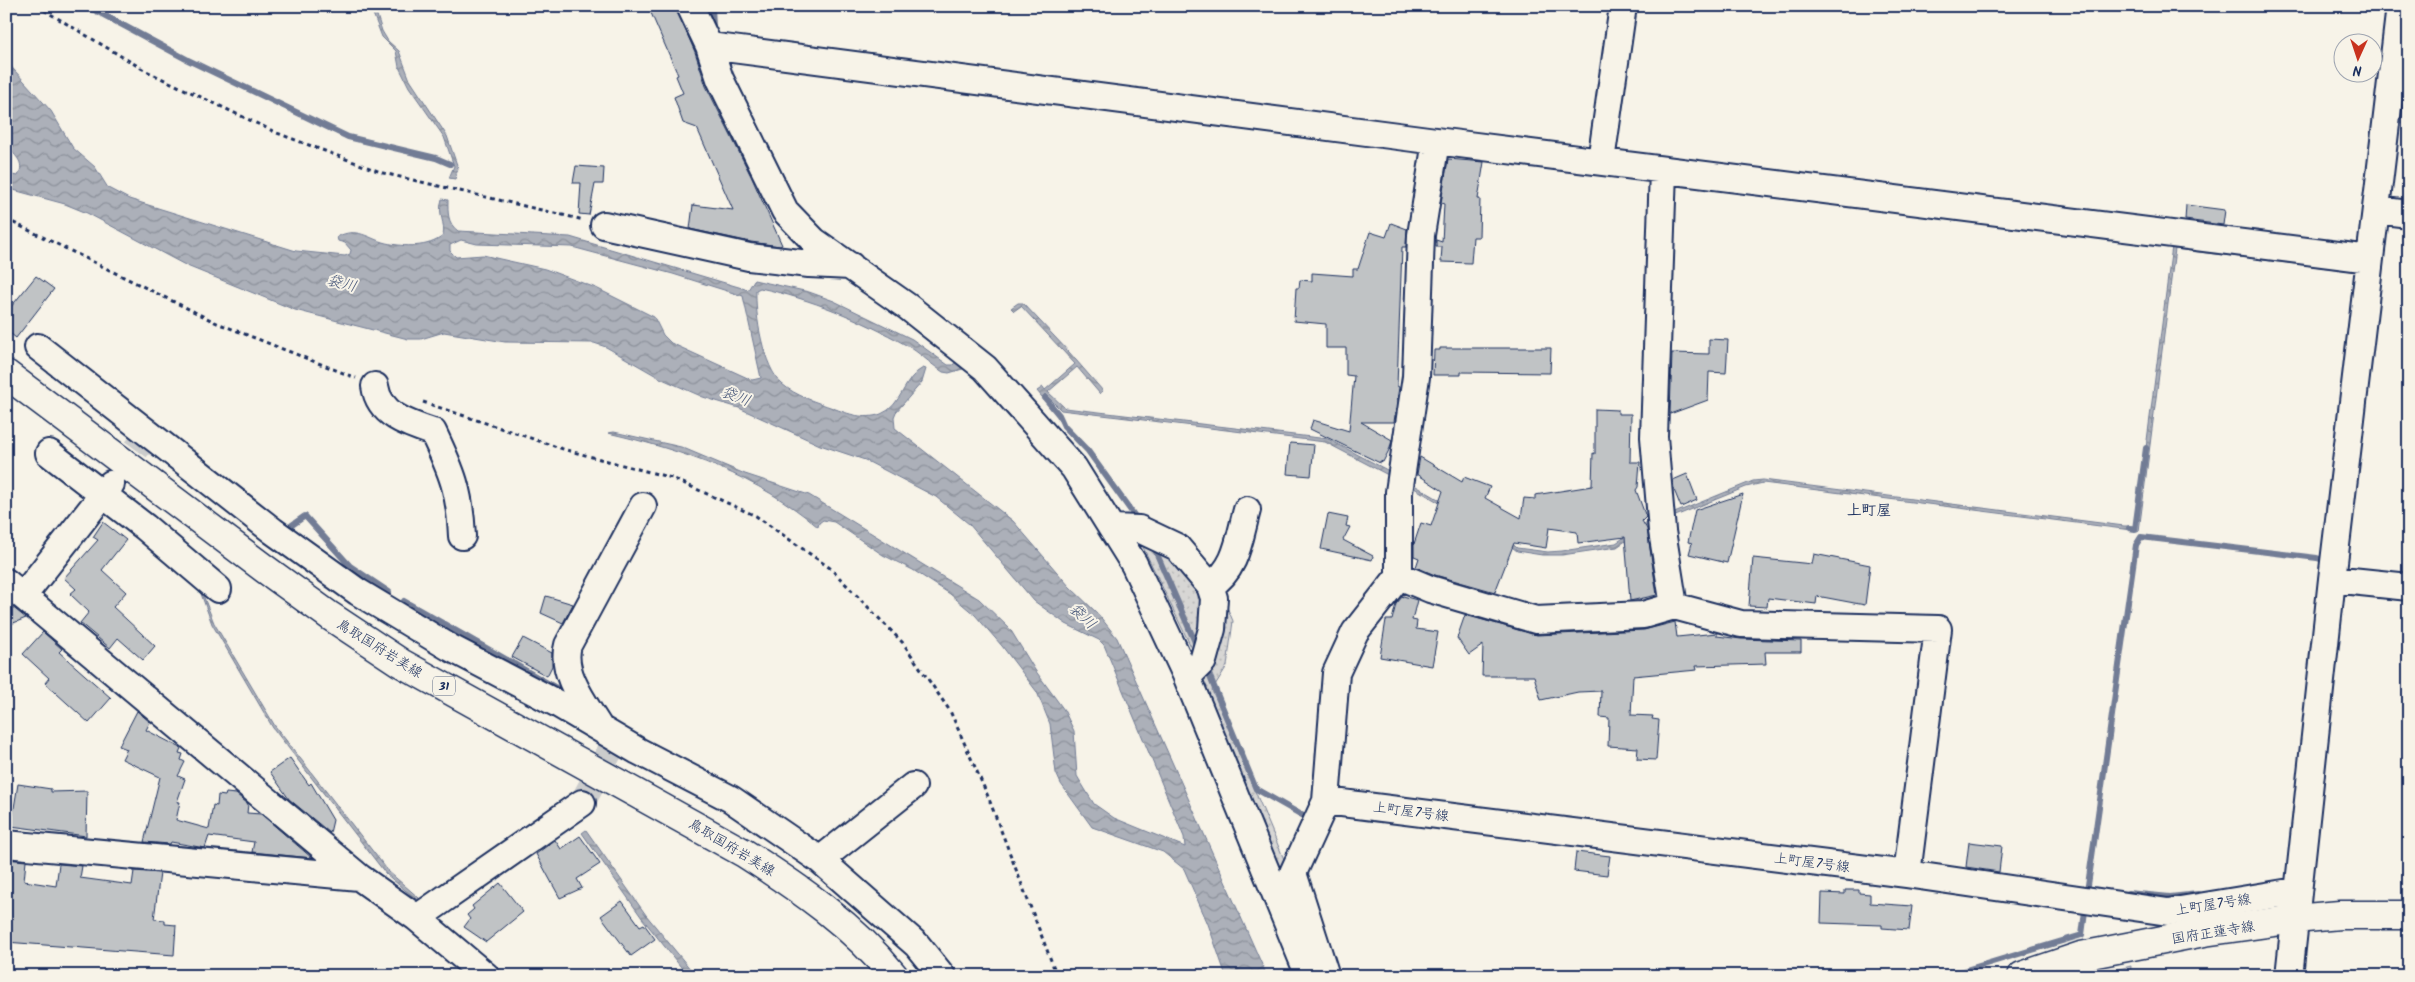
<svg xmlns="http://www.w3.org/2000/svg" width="2415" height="982" font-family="Kalam,'Klee One',sans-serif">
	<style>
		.grass { fill: url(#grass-dots); stroke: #798299 }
		.green { fill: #d7d6d4; stroke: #798299 }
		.water { fill: url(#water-waves); stroke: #727c95; fill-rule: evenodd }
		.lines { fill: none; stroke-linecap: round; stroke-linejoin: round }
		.stream { stroke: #727c95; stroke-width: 6 }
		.building { fill: #c0c3c5; stroke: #1b2f5e }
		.minor-tunnel { stroke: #cbcccc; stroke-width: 26; stroke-dasharray: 26 13; stroke-linecap: butt }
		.minor-casing { stroke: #1b2f5e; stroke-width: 30 }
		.major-casing { stroke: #1b2f5e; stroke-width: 31 }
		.path { stroke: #1b2f5e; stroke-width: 3; stroke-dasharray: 4 4; stroke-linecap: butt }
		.minor { stroke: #f7f3e8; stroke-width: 26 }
		.major { stroke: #f7f3e8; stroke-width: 28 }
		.labels { text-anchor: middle; stroke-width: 4; stroke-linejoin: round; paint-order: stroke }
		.shield { fill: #f7f3e8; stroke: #5d6a87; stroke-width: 1 }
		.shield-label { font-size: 12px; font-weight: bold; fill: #1b2f5e }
		.street-label { font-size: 14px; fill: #1b2f5e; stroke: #f7f3e8 }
		.water-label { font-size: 15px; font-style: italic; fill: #465679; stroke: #f7f3e8 }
		.neighbourhood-label { font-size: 15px; font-weight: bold; fill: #1b2f5e; stroke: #f7f3e8 }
	</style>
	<defs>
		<pattern id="grass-dots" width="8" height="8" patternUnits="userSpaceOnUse" patternTransform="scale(1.25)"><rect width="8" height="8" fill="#d7d6d4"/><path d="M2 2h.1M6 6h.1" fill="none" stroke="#b8b8b8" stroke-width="1.8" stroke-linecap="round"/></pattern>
		<pattern id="water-waves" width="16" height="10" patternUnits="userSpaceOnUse" patternTransform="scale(1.25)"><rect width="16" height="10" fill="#acb0b9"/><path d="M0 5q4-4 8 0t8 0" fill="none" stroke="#8b909a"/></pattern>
	</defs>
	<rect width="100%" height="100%" fill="#f7f3e8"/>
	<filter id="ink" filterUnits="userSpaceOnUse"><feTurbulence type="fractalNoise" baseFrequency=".02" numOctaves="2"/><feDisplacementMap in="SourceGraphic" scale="10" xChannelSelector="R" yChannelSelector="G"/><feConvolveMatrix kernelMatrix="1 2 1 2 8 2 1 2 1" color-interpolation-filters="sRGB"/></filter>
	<g filter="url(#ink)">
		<!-- grass -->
		<path class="grass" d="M 1141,543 L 1168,546 L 1204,588 L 1197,659 Z
			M 1220,591 L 1233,621 L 1227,666 L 1212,690 L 1286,864 L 1303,934 L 1194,681 Z"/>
		<!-- green -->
		<path class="green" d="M 2131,966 L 2130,976 L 2091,976 Z"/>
		<!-- water -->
		<path class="water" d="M 370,6 L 374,6 L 382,31 L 388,41 L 399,51 L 410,80 L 447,136 L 458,168 L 455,179 L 449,178 L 454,166 L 444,137 L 409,87 L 399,67 L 396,51 L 382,37 Z
			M 6,61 L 51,111 L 73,148 L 95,167 L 108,188 L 129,199 L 296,251 L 345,256 L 350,254 L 351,250 L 345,243 L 338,241 L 337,237 C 357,226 369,239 386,243 C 405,247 428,248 443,236 C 446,222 437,215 442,199 L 448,200 C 448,212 447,223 458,231 L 570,237 L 742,288 L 748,290 L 754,280 L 809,292 L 834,301 L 912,339 L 948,365 L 953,365 L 958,359 L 966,368 L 949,373 L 943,372 C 929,363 919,352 906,345 C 860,319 811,299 760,288 L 756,290 C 755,315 763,367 782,384 C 796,396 816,402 833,408 C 848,414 865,420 881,414 C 902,406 903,378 923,368 L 926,369 L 922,382 L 896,412 L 894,417 L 895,428 L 1013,521 L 1069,586 L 1098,614 L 1117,638 L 1267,976 L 1226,976 L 1208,924 L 1184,869 L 1163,852 L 1092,827 L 1061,784 L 1056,773 L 1050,724 L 1037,692 L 1002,646 L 975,615 L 950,594 L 913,570 L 883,555 L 834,522 L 823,520 L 819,523 L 818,527 C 759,477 683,450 608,433 L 614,432 L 681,447 L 745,474 L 809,495 L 979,599 L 1010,629 L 1035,670 L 1064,710 L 1074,731 L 1077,776 L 1094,804 L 1114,818 L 1185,847 L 1184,837 L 1104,645 L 1099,640 L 1066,624 L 1034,601 L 969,524 L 936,497 L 865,460 L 820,445 L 739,408 L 703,397 L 660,378 L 606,347 L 594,343 L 505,342 L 444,332 L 421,339 L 408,339 L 295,310 L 187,266 L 87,213 L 65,204 L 6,188 L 6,174 L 18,176 C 26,161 14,156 6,144 ZM 461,240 L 477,244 L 572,247 L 673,274 L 743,296 L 761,378 L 752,380 L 671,343 L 663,335 L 654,317 L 596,288 L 545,269 L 500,259 L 483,255 L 456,257 L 450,251 L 450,245 Z
			M 2172,246 L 2357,268 L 2360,272 L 2175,249 L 2139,531 L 1763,483 L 1746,487 L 1673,517 L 1672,514 L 1753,481 L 1763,480 L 2124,526 L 2136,526 Z
			M 1018,303 L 1023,303 L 1069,352 L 1103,391 L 1100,394 L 1077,367 L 1048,392 L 1065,408 L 1328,439 L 1389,471 L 1388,475 L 1325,442 L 1061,410 L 1045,394 L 1042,397 L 1037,391 L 1043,387 L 1045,390 L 1075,364 L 1021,306 L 1014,311 L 1011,308 Z
			M 1409,482 L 1507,539 L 1517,548 L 1548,552 L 1562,551 L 1616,543 L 1647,522 L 1648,525 L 1617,547 L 1562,555 L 1542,555 L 1517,551 L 1503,540 L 1409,485 Z
			M 104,506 L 209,598 L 203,595 L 214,623 L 275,726 L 389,872 L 419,898 L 418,901 L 386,874 L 273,728 L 212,624 L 200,591 L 101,508 Z
			M 586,830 L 646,915 L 696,976 L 688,976 L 642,918 L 582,833 Z"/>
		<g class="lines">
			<!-- stream -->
			<path class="stream" d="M 87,6 L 188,60 L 348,137 L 436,158 L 450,164
				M 712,6 L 713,27
				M 1045,398 L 1059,415 L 1064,426 L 1088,451 L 1139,522
				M 292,525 L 305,516 L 350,566 L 389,592
				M 2129,528 L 2135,529 L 2146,448
				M 1153,545 L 1198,649
				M 404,601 L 567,694
				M 1206,667 L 1256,789 L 1307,818
				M 2088,885 L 2136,545 L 2141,537 L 2317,558 L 2329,562
				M 2128,893 L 2170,897 L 2198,894
				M 1946,976 L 2082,935 L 2085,911"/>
		</g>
		<!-- building -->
		<path class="building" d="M 648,6 L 675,6 L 695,52 L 706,86 L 751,176 L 782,245 L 780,246 L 751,242 L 690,229 L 693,205 L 733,210 L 697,128 L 683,123 L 674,97 L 683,93 L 676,76 L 678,75 Z
			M 1448,159 L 1484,162 L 1478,199 L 1480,199 L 1479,237 L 1473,237 L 1471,263 L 1441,262 L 1442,247 L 1436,247 L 1436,240 L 1442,242 L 1444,204 L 1441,203 Z
			M 576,166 L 604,168 L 603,184 L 595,184 L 589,215 L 579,214 L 581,183 L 573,183 Z
			M 2186,205 L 2225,210 L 2223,225 L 2185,220 Z
			M 1391,223 L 1407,229 L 1406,247 L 1402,247 L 1397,386 L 1399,387 L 1394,422 L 1361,422 L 1392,440 L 1390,448 L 1383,462 L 1380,461 L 1380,463 L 1310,429 L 1313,420 L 1349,431 L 1354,376 L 1346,375 L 1346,348 L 1326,348 L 1326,324 L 1294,321 L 1296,288 L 1299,288 L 1300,280 L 1312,281 L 1312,273 L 1353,276 L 1353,269 L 1358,269 L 1370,232 L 1386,237 Z
			M 36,276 L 54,289 L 16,338 L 6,330 L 6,313 Z
			M 1709,339 L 1728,340 L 1726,373 L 1709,372 L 1708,400 L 1670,414 L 1672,353 L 1709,354 Z
			M 1440,348 L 1551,348 L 1550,373 L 1461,372 L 1461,375 L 1433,375 L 1434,350 L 1440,350 Z
			M 1595,409 L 1618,410 L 1618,414 L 1631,414 L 1630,462 L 1640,462 L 1638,487 L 1636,490 L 1646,517 L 1642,521 L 1647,529 L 1657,595 L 1630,601 L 1625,537 L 1578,543 L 1577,532 L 1549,528 L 1546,548 L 1514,543 L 1495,592 L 1435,575 L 1416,567 L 1419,558 L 1414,556 L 1414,544 L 1421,523 L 1431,526 L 1443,491 L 1417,474 L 1420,457 L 1462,482 L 1464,477 L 1490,487 L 1485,498 L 1521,518 L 1524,498 L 1535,499 L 1535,495 L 1592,486 L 1593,453 L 1595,454 Z
			M 1290,443 L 1314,445 L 1311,476 L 1287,474 Z
			M 1687,474 L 1697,500 L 1681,507 L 1674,490 L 1673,480 Z
			M 1743,494 L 1727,563 L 1689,554 L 1692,543 L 1688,542 L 1695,510 Z
			M 1328,514 L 1348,518 L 1346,526 L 1350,527 L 1343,540 L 1373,556 L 1372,560 L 1321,549 Z
			M 103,522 L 126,540 L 102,570 L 126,592 L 113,607 L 155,646 L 143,660 L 118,638 L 110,648 L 80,623 L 89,612 L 70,594 L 76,589 L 64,578 L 98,540 L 93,537 Z
			M 1814,554 L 1870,565 L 1865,605 L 1817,596 L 1816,604 L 1768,598 L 1767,607 L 1749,606 L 1753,558 L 1812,564 Z
			M 546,596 L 573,604 L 563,623 L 541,613 Z
			M 1403,596 L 1417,600 L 1412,620 L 1417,621 L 1416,629 L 1438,632 L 1432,666 L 1380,657 L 1386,620 L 1392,620 L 1396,604 Z
			M 6,602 L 26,618 L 6,626 Z
			M 1465,615 L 1537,635 L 1644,630 L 1675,622 L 1677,637 L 1717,633 L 1717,636 L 1741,639 L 1801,641 L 1801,652 L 1765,652 L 1766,664 L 1696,666 L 1697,670 L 1633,676 L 1631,715 L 1653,716 L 1652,719 L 1659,720 L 1656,760 L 1637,759 L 1638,748 L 1608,746 L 1609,718 L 1600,717 L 1601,691 L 1578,692 L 1541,700 L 1534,676 L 1482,676 L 1483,645 L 1469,655 L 1457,638 Z
			M 43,632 L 62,649 L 59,652 L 111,698 L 89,723 L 45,683 L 49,678 L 23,654 Z
			M 523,638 L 552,653 L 552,666 L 547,676 L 512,657 Z
			M 137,711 L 150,722 L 146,730 L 181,748 L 179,753 L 183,754 L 181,760 L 185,762 L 178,776 L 185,779 L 177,802 L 180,802 L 176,820 L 209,829 L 213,805 L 217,806 L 218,795 L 225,796 L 226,793 L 236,794 L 248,804 L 247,813 L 261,814 L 312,858 L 252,852 L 254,842 L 209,836 L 205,848 L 171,842 L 170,844 L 144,842 L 160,777 L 122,759 L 127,749 L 119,746 Z
			M 290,758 L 309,785 L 311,783 L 333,820 L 330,833 L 289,799 L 270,772 Z
			M 18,784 L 51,789 L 51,792 L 87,791 L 86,836 L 11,826 Z
			M 580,836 L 600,864 L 577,879 L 582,888 L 560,898 L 536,854 L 555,840 L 561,849 Z
			M 1969,842 L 2002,846 L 1999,872 L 1966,867 Z
			M 1576,852 L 1610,856 L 1607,875 L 1574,871 Z
			M 6,859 L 26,861 L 24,881 L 56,886 L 59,864 L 82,866 L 80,878 L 132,885 L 134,871 L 160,873 L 154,919 L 165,920 L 165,924 L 176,925 L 174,955 L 6,942 Z
			M 500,883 L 523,912 L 486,942 L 464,927 L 470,919 L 467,915 L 474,909 L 472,906 Z
			M 1845,890 L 1859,890 L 1859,893 L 1870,894 L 1870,903 L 1912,906 L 1909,930 L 1882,928 L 1882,925 L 1821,923 L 1822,893 L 1845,894 Z
			M 622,901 L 640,926 L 644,924 L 655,939 L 631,956 L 601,916 Z"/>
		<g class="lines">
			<!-- minor-tunnel -->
			<path class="minor-tunnel" d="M 113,481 L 141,443
				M 582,803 L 617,738"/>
			<!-- minor casing -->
			<g class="minor-casing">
				<path id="minor" d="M 690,6 L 709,46 L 720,79 L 785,211 L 814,241 L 908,307 L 985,368 L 1074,468 L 1134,564 L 1186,675 L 1309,976
					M 709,46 L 1436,141 L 2370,259
					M 1601,161 L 1623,6
					M 1663,170 L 1654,437 L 1662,531 L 1674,606
					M 2376,210 L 2409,214
					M 604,225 L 749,257 L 809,264 L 851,266
					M 38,347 L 273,531 L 358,592 L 449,647 L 558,704 L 638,751 L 731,799 L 820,860 L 917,945 L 942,976
					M 375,386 C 379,415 408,424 433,432 C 452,472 460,491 462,536
					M 49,453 L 145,527 L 218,589
					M 1112,528 L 1139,529 L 1177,547 L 1210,586 L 1214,598 L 1212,629 L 1203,661 L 1187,677
					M 1399,576 L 1430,589 L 1536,620 L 1643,615 L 1674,606 L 1741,624 L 1938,629 L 1907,874
					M 2332,579 L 2409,587
					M 6,582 L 359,877 L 417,918 L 486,976
					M 1210,586 C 1237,569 1239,539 1247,510
					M 23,596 L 111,484
					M 599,727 C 585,704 560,673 568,645 L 643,506
					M 1326,801 L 1907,874 L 2168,912 L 2297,891
					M 6,844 L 359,877
					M 820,860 L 913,786
					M 417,918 L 582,803
					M 1326,976 L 1293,873 L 1326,801 L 1336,673 L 1355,632 L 1399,576 L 1399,492 L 1416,377 L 1421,235 L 1436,141
					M 2289,976 L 2332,579 L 2400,6"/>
			</g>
			<!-- major casing -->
			<g class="major-casing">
				<path id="major" d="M 6,374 L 265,569 L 330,616 L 401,663 L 744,853 C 799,888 853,925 894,976
					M 2022,976 L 2081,956 L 2204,932 L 2294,919 L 2340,915 L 2409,915"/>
			</g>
			<!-- path -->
			<path class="path" d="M 37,6 L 146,71 L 277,133 L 383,173 L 584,220
				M 6,219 L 217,323 L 356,378
				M 423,402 L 566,450 L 672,478 L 756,516 L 830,568 L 903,643 L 950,711 L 987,794 L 1057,976"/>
			<!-- minor -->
			<use href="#minor" class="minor"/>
			<!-- major -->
			<use href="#major" class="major"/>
		</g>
	</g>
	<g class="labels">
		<!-- shield labels -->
		<rect class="shield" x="433" y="676.5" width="22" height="19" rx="4"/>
		<g class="shield-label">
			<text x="444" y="690">31</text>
		</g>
		<!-- street labels -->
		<g class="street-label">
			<text transform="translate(380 648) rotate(32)" y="5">鳥取国府岩美線</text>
			<text transform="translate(1411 811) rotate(7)" y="5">上町屋7号線</text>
			<text transform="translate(732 847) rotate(31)" y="5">鳥取国府岩美線</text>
			<text transform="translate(1812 862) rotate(7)" y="5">上町屋7号線</text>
			<text transform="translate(2213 904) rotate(-9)" y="5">上町屋7号線</text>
			<text transform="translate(2213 932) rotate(-9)" y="5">国府正蓮寺線</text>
		</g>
		<!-- water labels -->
		<g class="water-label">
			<text transform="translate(342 283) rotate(15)" y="5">袋川</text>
			<text transform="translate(736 396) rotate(21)" y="5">袋川</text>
			<text transform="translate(1083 616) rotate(43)" y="5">袋川</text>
		</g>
		<!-- neighbourhood labels -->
		<g class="neighbourhood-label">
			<text x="1869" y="515">上町屋</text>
		</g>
	</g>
	<!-- margin -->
	<rect width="2415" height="982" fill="none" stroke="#f7f3e8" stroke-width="25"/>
	<rect x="12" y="12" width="2390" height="957" fill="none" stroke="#1b2f5e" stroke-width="2" filter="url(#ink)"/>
	<!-- north arrow -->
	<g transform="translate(2358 58) rotate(183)"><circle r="24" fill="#f7f3e8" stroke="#9fa5b1"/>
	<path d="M0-4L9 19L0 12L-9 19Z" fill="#c8321e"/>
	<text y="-8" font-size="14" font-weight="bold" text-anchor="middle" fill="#1b2f5e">N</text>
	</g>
</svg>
